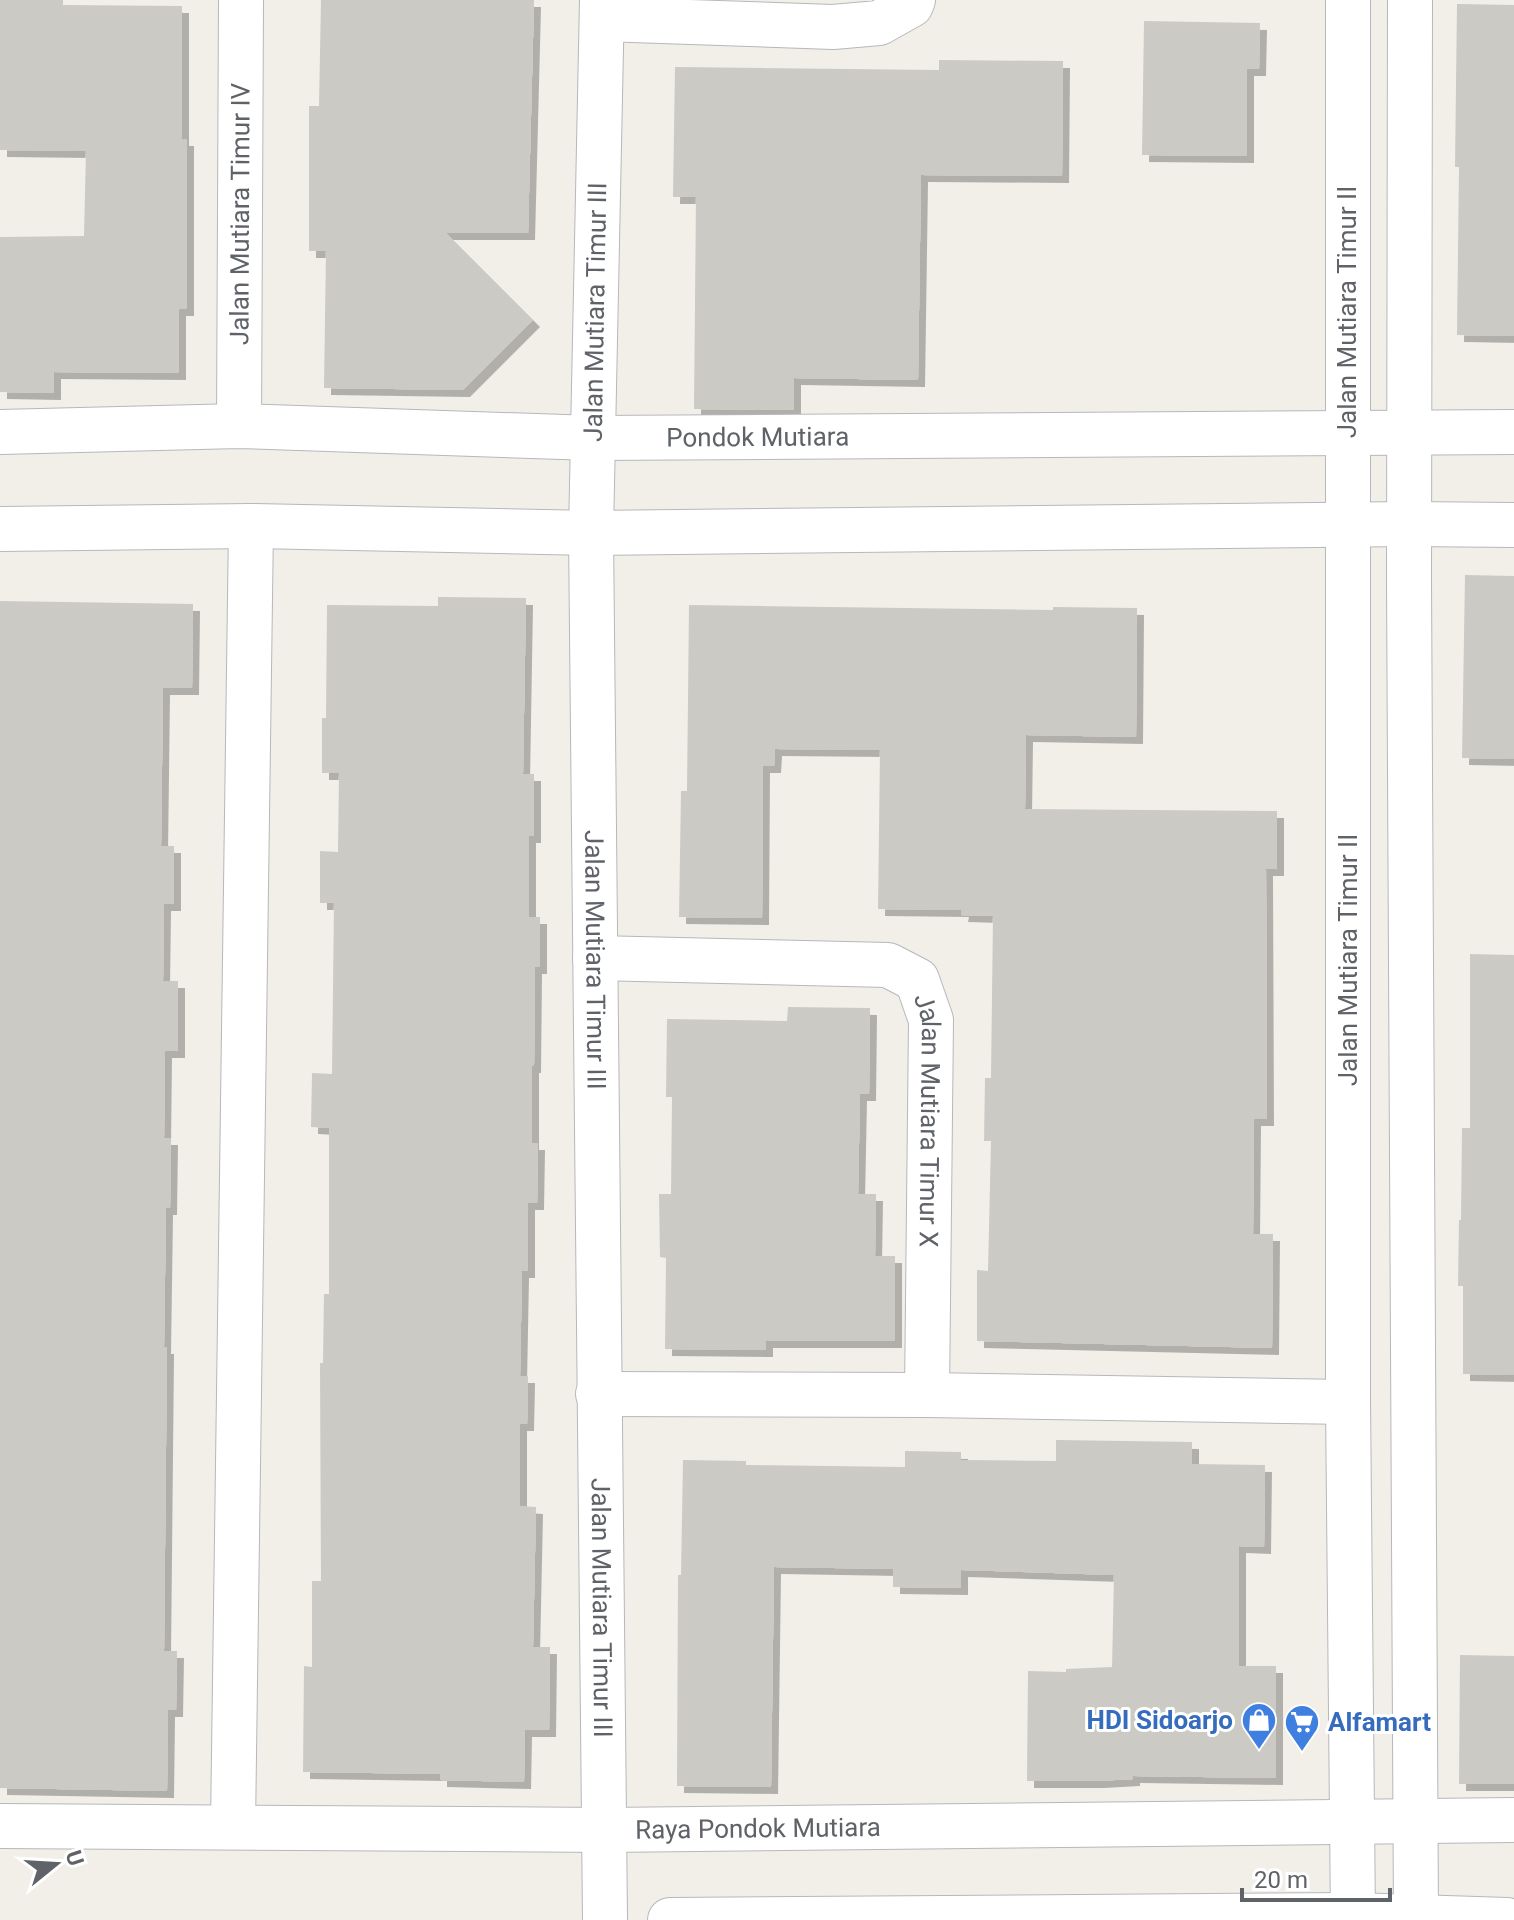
<svg xmlns="http://www.w3.org/2000/svg" width="1514" height="1920" font-family="Roboto,sans-serif">
	<style>
		.building { fill: #cccac5; filter: url(#shadow) }
		.lines { fill: none; stroke-linecap: round; stroke-linejoin: round }
		.minor-casing { stroke: #b5b8bc; stroke-width: 46 }
		.minor { stroke: #fff; stroke-width: 44 }
		.labels { text-anchor: middle; stroke-width: 6; stroke-linejoin: round; paint-order: stroke }
		.street-label { font-size: 26px; fill: #5f6368; stroke: #fff }
		.shop-label { font-size: 26px; font-weight: bold; fill: #366cbe; stroke: #fff; text-anchor: end }
	</style>
	<defs>
		<filter id="shadow"><feDropShadow dx="7" dy="7" stdDeviation="0" flood-color="#0004"/></filter>
	</defs>
	<rect width="100%" height="100%" fill="#f1efe8"/>
	<!-- building -->
	<path class="building" d="M 0,0 L 63,0 L 63,5 L 182,6 L 182,139 L 187,139 L 187,309 L 179,309 L 179,373 L 54,372 L 54,393 L 0,392 L 0,237 L 84,236 L 86,151 L 0,150 Z
		M 321,0 L 534,0 L 528,233 L 446,233 L 533,320 L 463,390 L 324,388 L 326,251 L 309,251 L 309,106 L 319,106 Z
		M 1457,4 L 1514,5 L 1514,336 L 1457,335 L 1459,167 L 1455,167 Z
		M 1144,21 L 1260,23 L 1259,69 L 1247,69 L 1247,156 L 1142,155 Z
		M 939,60 L 1063,61 L 1062,176 L 921,175 L 918,380 L 794,378 L 794,410 L 694,409 L 696,197 L 673,197 L 675,67 L 939,70 Z
		M 1465,575 L 1514,576 L 1514,759 L 1462,758 Z
		M 438,597 L 526,598 L 523,774 L 534,774 L 534,836 L 529,836 L 529,917 L 540,917 L 540,967 L 535,967 L 534,1066 L 532,1066 L 532,1143 L 538,1143 L 537,1203 L 528,1203 L 528,1271 L 522,1271 L 520,1376 L 528,1376 L 527,1424 L 520,1424 L 520,1506 L 536,1507 L 533,1647 L 550,1647 L 549,1730 L 525,1730 L 524,1782 L 440,1780 L 440,1774 L 303,1772 L 304,1666 L 312,1667 L 312,1581 L 321,1581 L 320,1363 L 323,1363 L 324,1294 L 329,1294 L 329,1128 L 311,1127 L 312,1073 L 332,1074 L 334,903 L 320,903 L 320,851 L 338,852 L 339,773 L 322,773 L 322,718 L 326,718 L 327,605 L 438,606 Z
		M 0,601 L 193,604 L 192,688 L 163,688 L 161,846 L 174,846 L 174,904 L 164,904 L 163,981 L 178,981 L 178,1051 L 165,1051 L 164,1138 L 171,1138 L 170,1208 L 166,1208 L 164,1347 L 167,1347 L 164,1651 L 177,1651 L 176,1710 L 168,1710 L 167,1791 L 0,1788 Z
		M 689,605 L 1053,610 L 1053,607 L 1137,608 L 1136,737 L 1026,735 L 1025,809 L 1277,811 L 1277,869 L 1266,869 L 1267,1119 L 1254,1119 L 1253,1234 L 1273,1234 L 1272,1348 L 977,1341 L 977,1270 L 988,1271 L 991,1141 L 984,1141 L 985,1078 L 991,1078 L 993,916 L 961,915 L 962,910 L 878,909 L 880,750 L 775,749 L 774,766 L 763,766 L 762,918 L 679,917 L 681,791 L 687,791 Z
		M 1470,954 L 1514,955 L 1514,1375 L 1463,1374 L 1463,1286 L 1458,1286 L 1459,1220 L 1461,1220 L 1462,1128 L 1470,1128 Z
		M 788,1007 L 870,1008 L 869,1094 L 860,1094 L 858,1194 L 876,1194 L 875,1256 L 895,1256 L 895,1341 L 766,1341 L 766,1350 L 665,1349 L 666,1258 L 660,1257 L 659,1194 L 671,1194 L 672,1097 L 666,1097 L 667,1019 L 787,1021 Z
		M 1056,1440 L 1192,1442 L 1192,1464 L 1265,1465 L 1264,1547 L 1239,1546 L 1239,1666 L 1276,1666 L 1276,1778 L 1133,1776 L 1133,1779 L 1097,1781 L 1027,1781 L 1028,1671 L 1066,1672 L 1066,1669 L 1112,1667 L 1114,1575 L 961,1570 L 961,1588 L 893,1587 L 893,1569 L 774,1567 L 771,1787 L 677,1786 L 678,1575 L 681,1575 L 683,1460 L 746,1461 L 746,1465 L 905,1467 L 905,1451 L 961,1452 L 961,1460 L 1056,1461 Z
		M 1460,1655 L 1514,1656 L 1514,1784 L 1459,1784 Z"/>
	<g class="lines">
		<!-- minor casing -->
		<g class="minor-casing">
			<g id="minor">
				<path id="s1" d="M 602,0 L 591,533 L 605,1920"/>
				<path d="M 1348,0 L 1348,1402 L 1353,1920"/>
				<path d="M 1410,0 L 1409,580 L 1416,1920"/>
				<path d="M 602,19 L 833,27 L 879,23 L 911,5 L 913,0"/>
				<path id="s2" d="M 239,426 L 241,0"/>
				<path id="s3" d="M 0,432 L 239,426 L 593,438 L 1514,432"/>
				<path d="M 0,529 L 251,526 L 591,533 L 1409,524 L 1514,525"/>
				<path id="s4" d="M 595,958 L 888,965 L 917,980 L 931,1020 L 927,1395"/>
				<path d="M 598,1394 L 927,1395 L 1348,1402"/>
				<path id="s5" d="M 0,1826 L 605,1830 L 1514,1820"/>
				<path d="M 233,1826 L 251,526"/>
				<path d="M 670,1920 L 1353,1915 L 1507,1920"/>
			</g>
		</g>
		<!-- minor -->
		<use href="#minor" class="minor"/>
	</g>
	<!-- icons -->
	<defs>
		<g id="shop-pin" transform="scale(1.8)"><path d="M0 17L-7.5 6A9.5 9.5 0 1 1 7.5 6Z" fill="#3f7fe0" stroke="#fff"/><path d="M-5-2.5h2.3a2.7 3.5 0 0 1 5.4 0H5L5.5 6h-11ZM-1.5-2.5h3a1.5 2.3 0 0 0-3 0Z" fill="#fff"/></g>
		<g id="supermarket-pin" transform="scale(1.8)"><path d="M0 17L-7.5 6A9.5 9.5 0 1 1 7.5 6Z" fill="#3f7fe0" stroke="#fff"/><path d="M-6-5.5h2.5l.6 2H6L4.5 2H-2.5L-4.4-4H-6ZM-1.5 3.2a1.3 1.3 0 1 0 .1 0ZM3 3.2a1.3 1.3 0 1 0 .1 0Z" fill="#fff"/></g>
	</defs>
	<g fill-rule="evenodd">
		<use href="#shop-pin" x="1259" y="1720"/>
		<use href="#supermarket-pin" x="1302" y="1722"/>
	</g>
	<g class="labels">
		<!-- street labels -->
		<g class="street-label">
			<text dy="9" stroke="none"><textPath href="#s2" startOffset="212">Jalan Mutiara Timur IV</textPath></text>
			<text transform="translate(595 312) rotate(-89)" y="9">Jalan Mutiara Timur III</text>
			<text transform="translate(1347 312) rotate(-90)" y="9">Jalan Mutiara Timur II</text>
			<text dy="9" stroke="none"><textPath href="#s3" startOffset="758">Pondok Mutiara</textPath></text>
			<text dy="9" stroke="none"><textPath href="#s1" startOffset="960">Jalan Mutiara Timur III</textPath></text>
			<text transform="translate(1348 960) rotate(-90)" y="9">Jalan Mutiara Timur II</text>
			<text dy="9" stroke="none"><textPath href="#s4" startOffset="468">Jalan Mutiara Timur X</textPath></text>
			<text dy="9" stroke="none"><textPath href="#s1" startOffset="1608">Jalan Mutiara Timur III</textPath></text>
			<text dy="9" stroke="none"><textPath href="#s5" startOffset="758">Raya Pondok Mutiara</textPath></text>
		</g>
		<!-- shop labels -->
		<g class="shop-label">
			<text x="1233" y="1729">HDI Sidoarjo</text>
			<text x="1328" y="1731" text-anchor="start">Alfamart</text>
		</g>
	</g>
	<!-- north arrow -->
	<g transform="translate(56 1864) rotate(72)" stroke="#ffffff" stroke-width="6" paint-order="stroke">
	<path d="M0-6L14 30L0 20L-14 30Z" fill="#5f6368"/>
	<text y="-12" font-size="22" font-weight="bold" text-anchor="middle" fill="#5f6368">U</text>
	</g>
	<!-- scale -->
	<path d="M1242 1888v12h148v-12" fill="none" stroke="#5f6368" stroke-width="4"/>
	<text x="1254" y="1888" font-size="24" fill="#5f6368" stroke="#ffffff" stroke-width="6" paint-order="stroke">20 m</text>
</svg>
